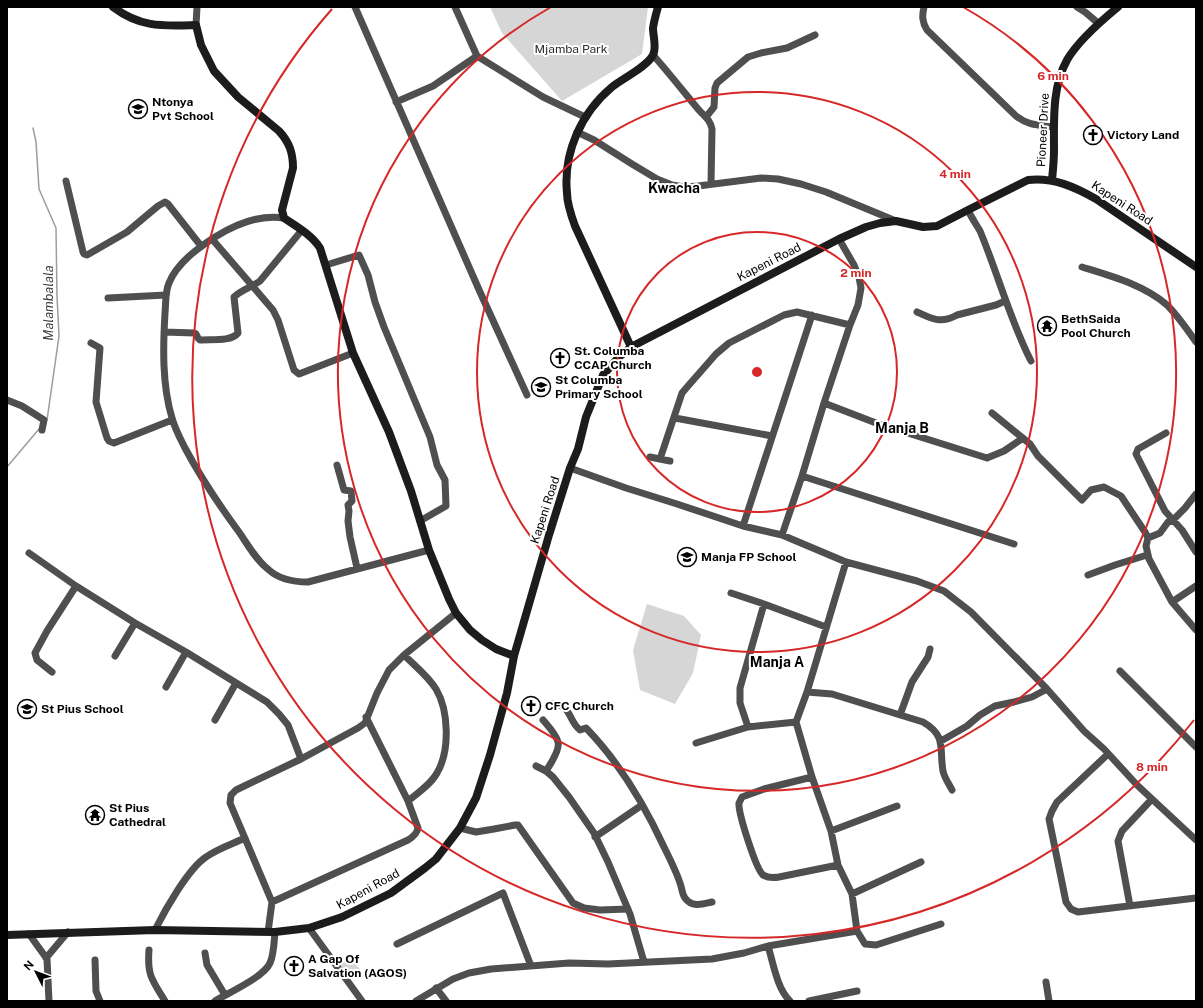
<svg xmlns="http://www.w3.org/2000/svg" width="1203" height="1008" font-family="'Public Sans',sans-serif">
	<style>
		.green { fill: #d6d6d6 }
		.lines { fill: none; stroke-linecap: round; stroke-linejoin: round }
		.stream { stroke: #9d9d9d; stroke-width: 1.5 }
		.street { stroke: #4f4f4f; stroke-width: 7 }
		.secondary { stroke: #1c1c1c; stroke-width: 8 }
		.ring { fill: none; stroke: #d62828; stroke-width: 2 }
		.labels { text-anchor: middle; stroke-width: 4; stroke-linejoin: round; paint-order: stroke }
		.park-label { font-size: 12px; fill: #2d2d2d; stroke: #fff }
		.poi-label { font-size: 12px; font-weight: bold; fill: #000; stroke: #fff; text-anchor: start }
		.street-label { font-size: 12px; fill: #000; stroke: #fff }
		.water-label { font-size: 13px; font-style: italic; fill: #3e3e3e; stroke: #fff }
		.quarter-label { font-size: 14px; font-weight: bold; fill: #000; stroke: #fff }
		.centre { fill: #d62828; stroke: #fff; stroke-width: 2 }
		.ring-label { font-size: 12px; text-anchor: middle; font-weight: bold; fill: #d62828; stroke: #fff; stroke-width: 4; stroke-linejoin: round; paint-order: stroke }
	</style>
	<rect width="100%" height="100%" fill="#fff"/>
	<!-- green -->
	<path class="green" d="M 490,7 L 648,7 L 642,54 L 562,101 L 502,33 Z
		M 647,604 L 684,616 L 701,635 L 693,673 L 675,704 L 640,690 L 633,650 Z
		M 350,958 L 360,969 L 354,975 L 347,974 L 337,967 L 341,960 L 345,962 Z"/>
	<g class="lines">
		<!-- stream -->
		<path class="stream" d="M 33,128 L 36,142 L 39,189 L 56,228 L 57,296 L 59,336 L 47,420
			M 7,467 L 12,461 L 39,429"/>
		<!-- street -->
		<path class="street" d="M 355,7 L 480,292 L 527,395
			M 455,7 L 477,56 L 543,97 L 585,117
			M 924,7 C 922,16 922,22 927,30 L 1016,116 C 1029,126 1038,125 1054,127
			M 1077,7 L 1085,12 L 1098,23
			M 196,25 L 197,7
			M 653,55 C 669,73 683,91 698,109 C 704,116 710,119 712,129 L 711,184
			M 396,102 L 433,86 L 477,56
			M 706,117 L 714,107 L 715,88 L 717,83 L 748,57 L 761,53 L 787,48 L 815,35
			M 577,132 L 594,140 L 632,164 L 657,179 L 672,185 L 684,187 L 698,186 L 761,178 L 778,179 L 801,184 L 826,192 L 896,221
			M 66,181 L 83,252 L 84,254 L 87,255 L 127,232 L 158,206 L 165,202 L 168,204 L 201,246
			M 968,210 C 971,217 976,224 980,231 C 998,274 1010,320 1031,361
			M 284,218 C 259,214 236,224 215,237 C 198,248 177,263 169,283 C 165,292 166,303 165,313 C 163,347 162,385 172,418 C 175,429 180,438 185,448 C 201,478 219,505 239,532 C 248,545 256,560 269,570 C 280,580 294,582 308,582 L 429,550
			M 212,239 L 273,310 L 278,320 L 294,370 L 299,374 L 353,353
			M 326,265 L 359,255 L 368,275 L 375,302 L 384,327 L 430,437 L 437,465 L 445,480 L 446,506 L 420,521
			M 1082,267 C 1111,276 1144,285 1167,305 C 1178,316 1187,329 1196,342
			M 108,298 L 166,295
			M 917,312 C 932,319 941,324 957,315 L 996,305 L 1005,301
			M 164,332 L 194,333 L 196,334 L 198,338 L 200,340 C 211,339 231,342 238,333 L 234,297 C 241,290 252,287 260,281 L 302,230
			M 91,343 L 100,348 L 96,402 L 107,438 L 109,441 L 114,443 L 172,420
			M 7,400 L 22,406 L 44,420 L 42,430
			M 824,403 L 876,423 L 987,458 L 1004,451 L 1023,438
			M 992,413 L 1030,444 L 1038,456 L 1082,500 L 1091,490 L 1104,487 L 1121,496 L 1145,532 L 1148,538 L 1146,546 L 1149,559 L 1172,602 L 1196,630
			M 675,418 L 772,436
			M 1166,433 L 1138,449 L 1136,454 L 1165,511 L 1182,530 L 1196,552
			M 650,457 L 670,461
			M 660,459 L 682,393 L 688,386 L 716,354 L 729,343 L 784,315 L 797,312 L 850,325
			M 337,465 L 344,490 L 351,491 L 352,501 L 348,505 L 349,511 L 348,521 L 350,537 L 357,568
			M 570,468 L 626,488 L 677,504 L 743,526 L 782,535 L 846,562 L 917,581 L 944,591 L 971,612 L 1047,689 L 1084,731 L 1104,749 L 1137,785 L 1196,840
			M 802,476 L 1014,544
			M 743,526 L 812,315
			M 782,535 L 802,476 L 824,403 L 850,325 L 858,305 L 861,288 L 859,277 L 854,265 L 839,239
			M 1148,538 L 1160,533 L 1168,522 L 1173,520 L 1185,508 L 1196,494
			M 29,553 L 76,586 L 135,623 L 186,652 L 267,702 L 279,714 L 288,725 L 301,759
			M 846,562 L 807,692 L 796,722 L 812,777 L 831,831 L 838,865 L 852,894 L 857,931 L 865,944 L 876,945 L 941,924
			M 1088,575 L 1115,565 L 1147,555
			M 731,593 L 764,604 L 826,627
			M 1172,602 L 1196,586
			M 404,655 C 415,666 428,676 436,689 C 449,711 450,751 437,773 C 431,784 418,793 408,801
			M 115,656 L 135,623
			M 1120,671 L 1196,747
			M 52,672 L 37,660 L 35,653 L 47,631 L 76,586
			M 166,687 L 186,652
			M 807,692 L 832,694 L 923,722 C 947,736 939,748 943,771 C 944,777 949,784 952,790
			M 553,704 C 572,705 568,721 580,730 L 586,728 C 618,761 645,806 664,847 C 670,859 676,871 680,883 C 682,888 682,894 685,898 C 692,908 703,904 712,902
			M 900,715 L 912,682 L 928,657 L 930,649
			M 215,720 L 236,683
			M 543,720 C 548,726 556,734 558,742 C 560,749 550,765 546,771
			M 748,727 L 740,703 L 740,688 L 764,604
			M 941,741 L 967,726 L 980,715 L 995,706 L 1014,702 L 1032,697 L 1047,689
			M 696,743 L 748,727 L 796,722
			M 1108,754 L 1057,802 L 1052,811 L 1049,819 L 1066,902 L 1071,909 L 1078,912 L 1196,898
			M 536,766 L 546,771 L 553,777 L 569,797 L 594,833 L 608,862 L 630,914 L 644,962
			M 812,777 L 764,789 L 742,797 L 739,803 C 738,813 756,869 763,875 C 768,878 773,878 779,877 L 838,865
			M 460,828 L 476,832 L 494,829 L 515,825 L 518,825 L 573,903 L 584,908 L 600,910 L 628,909
			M 831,831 L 897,806
			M 595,837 L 642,805
			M 852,894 L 921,862
			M 272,902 L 408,840 C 413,837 417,834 418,828 L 408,801 L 366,717
			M 1130,906 L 1118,841 L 1122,831 L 1152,799
			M 309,928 L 362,1001
			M 155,930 C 165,910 188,869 206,857 C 217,849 232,844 245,838
			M 268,932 L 272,902 L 230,803 L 231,795 L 236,790 L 301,759 L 358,728 L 365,723 L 377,693 L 389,670 L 404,655 L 456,613
			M 29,934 L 47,959 L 49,1001
			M 397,944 L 503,893 L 531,966
			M 768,946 C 773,962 777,989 790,1001
			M 149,950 C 147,975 152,980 165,1001
			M 205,953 L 207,965 L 225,995
			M 46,958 L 68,932
			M 95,960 L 96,991 L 100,1001
			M 1046,982 L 1049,1001
			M 436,988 L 446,1001
			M 215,1001 C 228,993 264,977 270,963 C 274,954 274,942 275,932
			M 416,1001 L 453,979 L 469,973 L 491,969 L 569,963 L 608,964 L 712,959 L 744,953 L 768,946 L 857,931
			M 809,1001 L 857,991"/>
		<!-- secondary -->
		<path class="secondary" d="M 113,7 C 141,28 163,26 196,25 L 201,45 L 214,71 L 238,97 L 279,131 C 289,142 293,152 293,168 L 282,210 L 284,218 C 297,227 312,235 320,248 L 353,353 L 389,432 L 411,491 L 429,550 L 449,599 L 456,613 L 470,630 L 482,640 L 496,649 L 514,656
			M 1052,180 C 1053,170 1054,160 1054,150 C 1054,120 1052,87 1067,60 C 1078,41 1101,21 1118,7
			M 631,347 L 575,226 C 571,215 567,204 567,193 C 563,153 581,113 612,87 C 623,78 647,67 653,55 C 657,48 653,36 653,28 C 654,21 656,14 658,7
			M 7,935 L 155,930 L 275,932 L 309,928 L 342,917 L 391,893 L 425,868 L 436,859 L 460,828 L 476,798 L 490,755 L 507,693 L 514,656 L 549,535 L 570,468 L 578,449 L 586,417 L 603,375 L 619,357 L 631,347 L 839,239 L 866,227 L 880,223 L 896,221 L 923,227 L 937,226 L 968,210 L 1028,180 C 1053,177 1075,187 1096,199 L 1196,267"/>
	</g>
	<!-- distance rings -->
	<g class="ring">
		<circle cx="757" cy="372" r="140"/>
		<circle cx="757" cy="372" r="280"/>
		<path d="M963 7A419 419 0 1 1 551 7"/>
		<path d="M1194 720A559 559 0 1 1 332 9"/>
	</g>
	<!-- icons -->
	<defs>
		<g id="school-ring" transform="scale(1)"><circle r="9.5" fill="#fff" stroke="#000" stroke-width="1.5"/><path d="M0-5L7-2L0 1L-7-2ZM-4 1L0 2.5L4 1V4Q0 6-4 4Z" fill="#000"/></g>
		<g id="church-ring" transform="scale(1)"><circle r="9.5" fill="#fff" stroke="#000" stroke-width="1.5"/><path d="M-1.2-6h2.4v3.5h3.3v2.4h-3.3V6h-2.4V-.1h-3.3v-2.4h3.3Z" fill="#000"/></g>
		<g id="temple-ring" transform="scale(1)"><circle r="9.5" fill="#fff" stroke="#000" stroke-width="1.5"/><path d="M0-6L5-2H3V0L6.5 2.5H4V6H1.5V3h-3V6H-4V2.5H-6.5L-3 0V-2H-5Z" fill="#000"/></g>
	</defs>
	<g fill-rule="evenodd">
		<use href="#school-ring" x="138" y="109"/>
		<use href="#church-ring" x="1093" y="135"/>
		<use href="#temple-ring" x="1047" y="326"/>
		<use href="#church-ring" x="560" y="358"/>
		<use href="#school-ring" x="541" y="387"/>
		<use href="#school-ring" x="687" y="557"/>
		<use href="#church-ring" x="531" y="706"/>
		<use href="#school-ring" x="27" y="709"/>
		<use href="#temple-ring" x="95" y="815"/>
		<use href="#church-ring" x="294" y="966"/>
	</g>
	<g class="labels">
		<!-- park labels -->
		<g class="park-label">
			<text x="571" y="53">Mjamba Park</text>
		</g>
		<!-- poi labels -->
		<g class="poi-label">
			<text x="152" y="106">Ntonya<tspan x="152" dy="14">Pvt School</tspan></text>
			<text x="1107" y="139">Victory Land</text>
			<text x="1061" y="323">BethSaida<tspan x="1061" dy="14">Pool Church</tspan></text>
			<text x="574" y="355">St. Columba<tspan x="574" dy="14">CCAP Church</tspan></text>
			<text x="555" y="384">St Columba<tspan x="555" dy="14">Primary School</tspan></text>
			<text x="701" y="561">Manja FP School</text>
			<text x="545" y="710">CFC Church</text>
			<text x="41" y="713">St Pius School</text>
			<text x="109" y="812">St Pius<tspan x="109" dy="14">Cathedral</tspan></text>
			<text x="308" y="963">A Gap Of<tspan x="308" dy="14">Salvation (AGOS)</tspan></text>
		</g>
		<!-- street labels -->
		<g class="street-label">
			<text transform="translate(1043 130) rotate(-87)" y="4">Pioneer Drive</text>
			<text transform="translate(1122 203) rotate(33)" y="4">Kapeni Road</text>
			<text transform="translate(769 262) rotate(-27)" y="4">Kapeni Road</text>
			<text transform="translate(545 510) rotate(-72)" y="4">Kapeni Road</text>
			<text transform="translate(368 889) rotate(-29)" y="4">Kapeni Road</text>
		</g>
		<!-- water labels -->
		<g class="water-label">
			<text transform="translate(48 303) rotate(-90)" y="5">Malambalala</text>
		</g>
		<!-- quarter labels -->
		<g class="quarter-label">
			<text x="674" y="193">Kwacha</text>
			<text x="902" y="433">Manja B</text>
			<text x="777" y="667">Manja A</text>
		</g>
	</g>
	<circle cx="757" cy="372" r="6" class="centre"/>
	<g class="ring-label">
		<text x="1053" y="80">6 min</text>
		<text x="955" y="178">4 min</text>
		<text x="856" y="277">2 min</text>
		<text x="1152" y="771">8 min</text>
	</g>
	<!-- border -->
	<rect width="1203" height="1008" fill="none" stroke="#000000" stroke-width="16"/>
	<!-- north arrow -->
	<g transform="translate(36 972) rotate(312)" stroke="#ffffff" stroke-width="3" paint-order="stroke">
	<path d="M0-3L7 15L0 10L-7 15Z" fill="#000000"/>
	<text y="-6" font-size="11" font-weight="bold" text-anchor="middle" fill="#000000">N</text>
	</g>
</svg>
